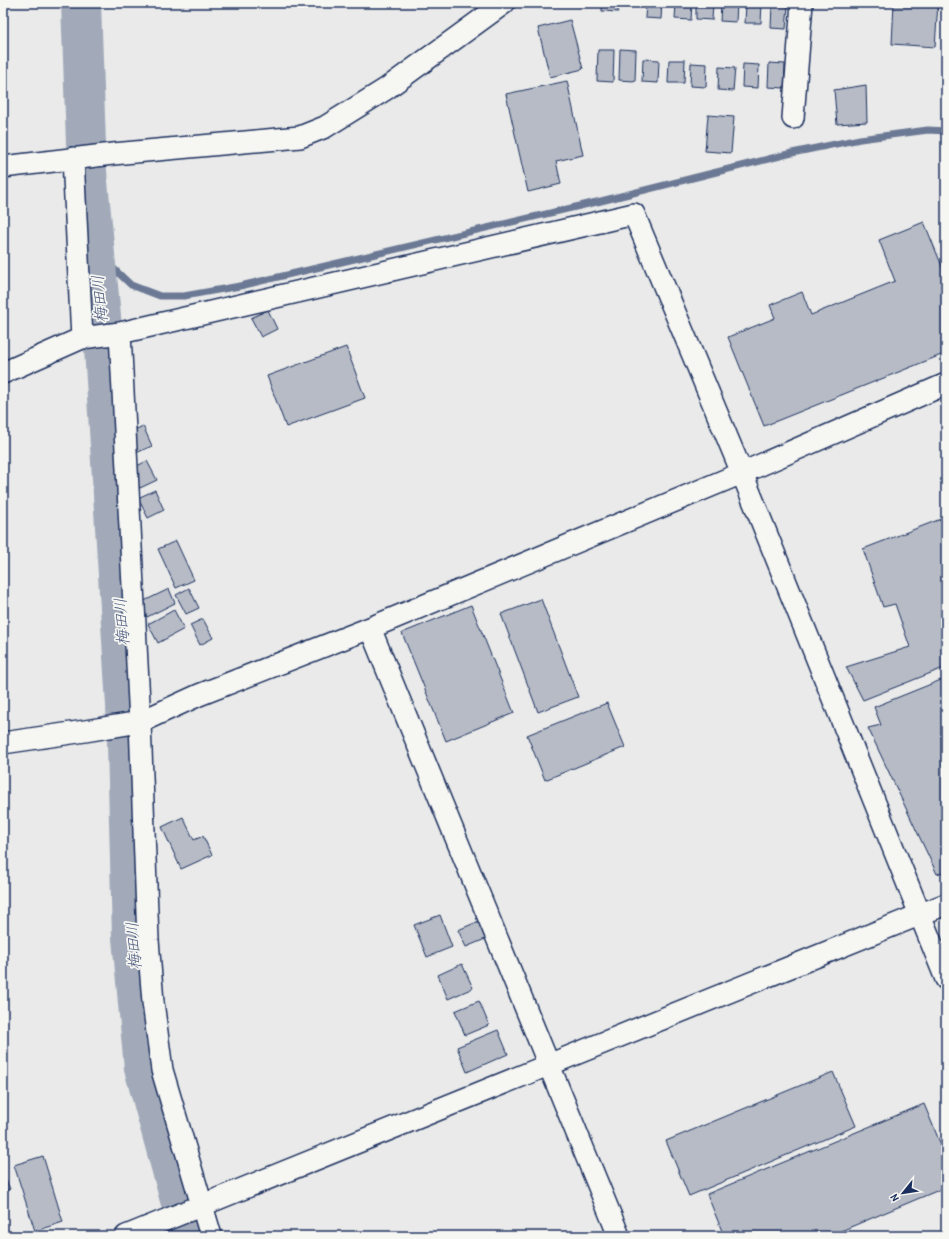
<svg xmlns="http://www.w3.org/2000/svg" width="949" height="1239" font-family="'Patrick Hand','Klee One',sans-serif">
	<style>
		.lines { fill: none; stroke-linecap: round; stroke-linejoin: round }
		.stream { stroke: #6c7995; stroke-width: 7 }
		.river { stroke: #a2aaba; stroke-width: 40 }
		.building { fill: #b6bbc6; stroke: #1b2f5e }
		.minor-casing { stroke: #1b2f5e; stroke-width: 24 }
		.minor { stroke: #f6f6f2; stroke-width: 21 }
		.labels { text-anchor: middle; stroke-width: 3.5; stroke-linejoin: round; paint-order: stroke }
		.water-label { font-size: 16px; font-style: italic; fill: #44547a; stroke: #f6f6f2 }
	</style>
	<rect width="100%" height="100%" fill="#e9eae9"/>
	<filter id="ink" filterUnits="userSpaceOnUse"><feTurbulence type="fractalNoise" baseFrequency=".025" numOctaves="2"/><feDisplacementMap in="SourceGraphic" scale="8" xChannelSelector="R" yChannelSelector="G"/><feConvolveMatrix kernelMatrix="1 2 1 2 8 2 1 2 1" color-interpolation-filters="sRGB"/></filter>
	<g filter="url(#ink)">
		<g class="lines">
			<!-- stream -->
			<path class="stream" d="M 92,227 L 101,250 L 112,267 L 131,285 L 160,296 L 184,296 L 240,286 L 601,201 L 792,153 L 860,139 L 928,130 L 946,131"/>
			<!-- river -->
			<path class="river" d="M 81,3 L 87,172 L 104,348 L 126,705 L 132,938 L 144,1068 L 190,1236"/>
		</g>
		<!-- building -->
		<path class="building" d="M 602,3 L 618,3 L 618,12 L 602,11 Z
			M 646,3 L 662,3 L 661,19 L 645,18 Z
			M 676,3 L 692,3 L 691,20 L 675,19 Z
			M 696,3 L 713,3 L 712,20 L 696,19 Z
			M 721,3 L 737,3 L 736,22 L 720,21 Z
			M 746,3 L 762,3 L 761,23 L 745,23 Z
			M 894,3 L 938,3 L 935,47 L 892,44 Z
			M 772,5 L 788,6 L 786,29 L 771,28 Z
			M 570,20 L 583,69 L 550,77 L 538,28 Z
			M 620,49 L 636,50 L 635,81 L 619,80 Z
			M 598,50 L 614,50 L 613,82 L 597,81 Z
			M 643,59 L 659,60 L 658,83 L 642,82 Z
			M 669,60 L 685,60 L 684,83 L 668,83 Z
			M 691,63 L 707,64 L 706,87 L 690,86 Z
			M 769,63 L 785,64 L 784,88 L 768,87 Z
			M 743,64 L 759,65 L 758,88 L 742,87 Z
			M 719,67 L 735,68 L 733,91 L 718,90 Z
			M 567,81 L 583,155 L 556,161 L 561,184 L 528,192 L 506,94 Z
			M 866,85 L 867,122 L 837,124 L 834,90 Z
			M 708,115 L 734,117 L 731,153 L 705,151 Z
			M 924,222 L 946,276 L 946,353 L 764,426 L 728,337 L 775,318 L 770,305 L 802,292 L 811,315 L 895,281 L 879,240 Z
			M 268,310 L 277,329 L 261,337 L 251,318 Z
			M 346,347 L 365,398 L 286,427 L 267,376 Z
			M 143,426 L 152,446 L 136,453 L 126,434 Z
			M 147,461 L 157,480 L 140,488 L 131,469 Z
			M 155,490 L 164,510 L 148,518 L 138,498 Z
			M 946,517 L 946,667 L 863,700 L 846,667 L 910,647 L 895,604 L 883,607 L 863,549 Z
			M 176,541 L 194,580 L 176,588 L 158,549 Z
			M 189,588 L 199,608 L 186,614 L 176,595 Z
			M 169,589 L 175,603 L 147,617 L 140,603 Z
			M 541,599 L 578,697 L 538,712 L 501,614 Z
			M 471,605 L 514,713 L 446,741 L 402,633 Z
			M 174,610 L 184,629 L 158,643 L 148,624 Z
			M 203,619 L 213,638 L 200,645 L 190,625 Z
			M 946,678 L 946,871 L 937,874 L 868,728 L 881,725 L 874,707 Z
			M 607,703 L 625,747 L 545,780 L 527,735 Z
			M 183,817 L 194,840 L 203,836 L 212,855 L 181,869 L 162,827 Z
			M 440,915 L 452,947 L 427,957 L 414,925 Z
			M 482,920 L 490,937 L 466,947 L 458,930 Z
			M 462,964 L 473,988 L 448,999 L 438,975 Z
			M 479,1001 L 489,1025 L 465,1035 L 455,1011 Z
			M 498,1030 L 508,1054 L 467,1072 L 457,1047 Z
			M 833,1072 L 856,1126 L 689,1196 L 666,1141 Z
			M 924,1104 L 946,1157 L 946,1187 L 829,1236 L 724,1236 L 707,1194 Z
			M 43,1156 L 63,1222 L 35,1231 L 14,1165 Z
			M 3,1174 L 10,1189 L 3,1192 Z"/>
		<g class="lines">
			<!-- minor casing -->
			<g class="minor-casing">
				<path id="minor" d="M 793,118 L 802,3
					M 73,158 L 82,338
					M 3,167 L 113,154 L 300,137 L 325,127 L 386,89 L 504,3
					M 120,333 L 140,722 L 148,940 L 153,1002 L 162,1070 L 211,1236
					M 3,373 L 82,338 L 120,333 L 634,214 L 742,473 L 946,979
					M 370,628 L 619,1236
					M 3,743 L 85,731 L 140,722 L 199,695 L 370,628 L 742,473 L 946,384
					M 126,1236 L 946,904"/>
			</g>
			<!-- minor -->
			<use href="#minor" class="minor"/>
		</g>
	</g>
	<g class="labels">
		<!-- water labels -->
		<g class="water-label">
			<text transform="translate(99 299) rotate(-95)" y="6">梅田川</text>
			<text transform="translate(121 622) rotate(-94)" y="6">梅田川</text>
			<text transform="translate(133 946) rotate(-94)" y="6">梅田川</text>
		</g>
	</g>
	<!-- margin -->
	<rect width="949" height="1239" fill="none" stroke="#f6f6f2" stroke-width="16"/>
	<rect x="8" y="8" width="933" height="1223" fill="none" stroke="#1b2f5e" stroke-width="1.5" filter="url(#ink)"/>
	<!-- north arrow -->
	<g transform="translate(903 1193) rotate(240)" stroke="#f6f6f2" stroke-width="3" paint-order="stroke">
	<path d="M0-3L7 15L0 10L-7 15Z" fill="#1b2f5e"/>
	<text y="-6" font-size="11" font-weight="bold" text-anchor="middle" fill="#1b2f5e">N</text>
	</g>
</svg>
